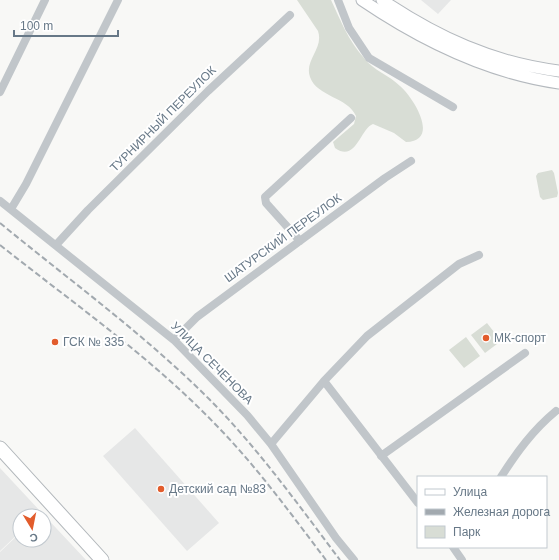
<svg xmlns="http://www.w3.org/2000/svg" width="559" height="560" font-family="Helvetica,sans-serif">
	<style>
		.built { fill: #e6e7e7 }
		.green { fill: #d8ddd5 }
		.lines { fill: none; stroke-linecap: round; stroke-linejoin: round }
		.secondary-casing { stroke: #b4b9be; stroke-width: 13 }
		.trunk-casing { stroke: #b2b7bb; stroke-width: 15 }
		.minor { stroke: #c1c6ca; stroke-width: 8 }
		.secondary { stroke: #fff; stroke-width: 11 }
		.trunk { stroke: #fff; stroke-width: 13 }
		.rail { stroke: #a2a9af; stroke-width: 2; stroke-dasharray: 6 3; stroke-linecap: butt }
		.poi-dot { fill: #e25c2c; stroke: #fff; stroke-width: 1.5 }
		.labels { text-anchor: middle; stroke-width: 4; stroke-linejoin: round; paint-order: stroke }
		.street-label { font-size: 12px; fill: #677887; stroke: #fff }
		.poi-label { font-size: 12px; fill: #677887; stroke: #fff; text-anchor: start }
	</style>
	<rect width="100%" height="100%" fill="#f8f8f6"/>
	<!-- built -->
	<path class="built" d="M 421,0 L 451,0 L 438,14 Z
		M 135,428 L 219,523 L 187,551 L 103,456 Z
		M 0,468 L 41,512 L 37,516 L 20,516 L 20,532 L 0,551 Z
		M 42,513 L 86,560 L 0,560 L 0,552 L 20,533 L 20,540 L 44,540 L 44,516 L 38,516 Z"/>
	<!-- green -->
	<path class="green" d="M 297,0 L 331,0 C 342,23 347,38 364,58 C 374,71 389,75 400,86 C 413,97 441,141 406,142 L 394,133 L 373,124 C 360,129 356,163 335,148 L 333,142 L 354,124 L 356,116 C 348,97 317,97 310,77 C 304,60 324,49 318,31 Z
		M 552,170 L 554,173 L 558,193 L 557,197 L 543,200 L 540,197 L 536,176 L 538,173 Z
		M 487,323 L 501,341 L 485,353 L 471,335 Z
		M 466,337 L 480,356 L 464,368 L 449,350 Z"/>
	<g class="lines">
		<!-- secondary casing -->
		<g class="secondary-casing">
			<path id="secondary" d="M 362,0 C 421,40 488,73 559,83
				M 382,0 C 437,37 493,63 559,71"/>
		</g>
		<!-- trunk casing -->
		<g class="trunk-casing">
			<path id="trunk" d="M 0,448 L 102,560"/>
		</g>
		<!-- minor -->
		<path class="minor" d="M 338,0 L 349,28 L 369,58 L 453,107
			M 0,92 L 45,0
			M 0,201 L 174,340 L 247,415 L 271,444 L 336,538 L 354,560
			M 11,209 L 26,184 L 118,0
			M 300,241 L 266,203 L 265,197 L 351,118
			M 56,245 L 88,210 L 208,91 L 290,15
			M 174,340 L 197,317 L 385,178 L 411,161
			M 324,381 L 418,503
			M 271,444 L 324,381 L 367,336 L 459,264 L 479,255
			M 381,456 L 525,353
			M 501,477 C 517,452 533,430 556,411
			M 453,547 L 462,560"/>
		<!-- secondary -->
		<use href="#secondary" class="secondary"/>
		<!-- trunk -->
		<use href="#trunk" class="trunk"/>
		<!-- rail -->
		<path class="rail" d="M 0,223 C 68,279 141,332 204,394 C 255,444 297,503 340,560
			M 0,245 C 73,303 152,358 217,426 C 257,467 291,514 326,560"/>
	</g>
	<!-- markers -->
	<g class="poi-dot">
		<circle cx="486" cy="338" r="4"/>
		<circle cx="55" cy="342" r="4"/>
		<circle cx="161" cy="489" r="4"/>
	</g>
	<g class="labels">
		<!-- street labels -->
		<g class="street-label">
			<text transform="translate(163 119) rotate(-45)" y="4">ТУРНИРНЫЙ ПЕРЕУЛОК</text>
			<text transform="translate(283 238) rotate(-36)" y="4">ШАТУРСКИЙ ПЕРЕУЛОК</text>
			<text transform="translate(212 363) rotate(45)" y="4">УЛИЦА СЕЧЕНОВА</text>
		</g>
		<!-- poi labels -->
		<g class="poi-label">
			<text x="494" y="342">МК-спорт</text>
			<text x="63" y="346">ГСК № 335</text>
			<text x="169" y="493">Детский сад №83</text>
		</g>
	</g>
	<!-- legend -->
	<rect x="417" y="476" width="130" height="72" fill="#ffffff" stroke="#c2c9cf"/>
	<rect x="425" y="489" width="20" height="6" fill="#ffffff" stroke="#c2c9cf"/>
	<text x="453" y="496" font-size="12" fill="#677887">Улица</text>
	<rect x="425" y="509" width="20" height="6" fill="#a2a9af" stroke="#c2c9cf"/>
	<text x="453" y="516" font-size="12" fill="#677887">Железная дорога</text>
	<rect x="425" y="526" width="20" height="12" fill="#d8ddd5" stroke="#c2c9cf"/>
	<text x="453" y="536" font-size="12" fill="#677887">Парк</text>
	<!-- north arrow -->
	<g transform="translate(32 528) rotate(170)"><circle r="19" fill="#ffffff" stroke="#c2c9cf"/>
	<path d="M0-3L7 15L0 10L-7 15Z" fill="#e25c2c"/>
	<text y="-6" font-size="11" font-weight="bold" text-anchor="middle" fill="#677887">С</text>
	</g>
	<!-- scale -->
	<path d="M14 30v6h104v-6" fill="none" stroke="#677887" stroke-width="2"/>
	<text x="20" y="30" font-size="12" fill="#677887" stroke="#ffffff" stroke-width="3" paint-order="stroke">100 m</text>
</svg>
